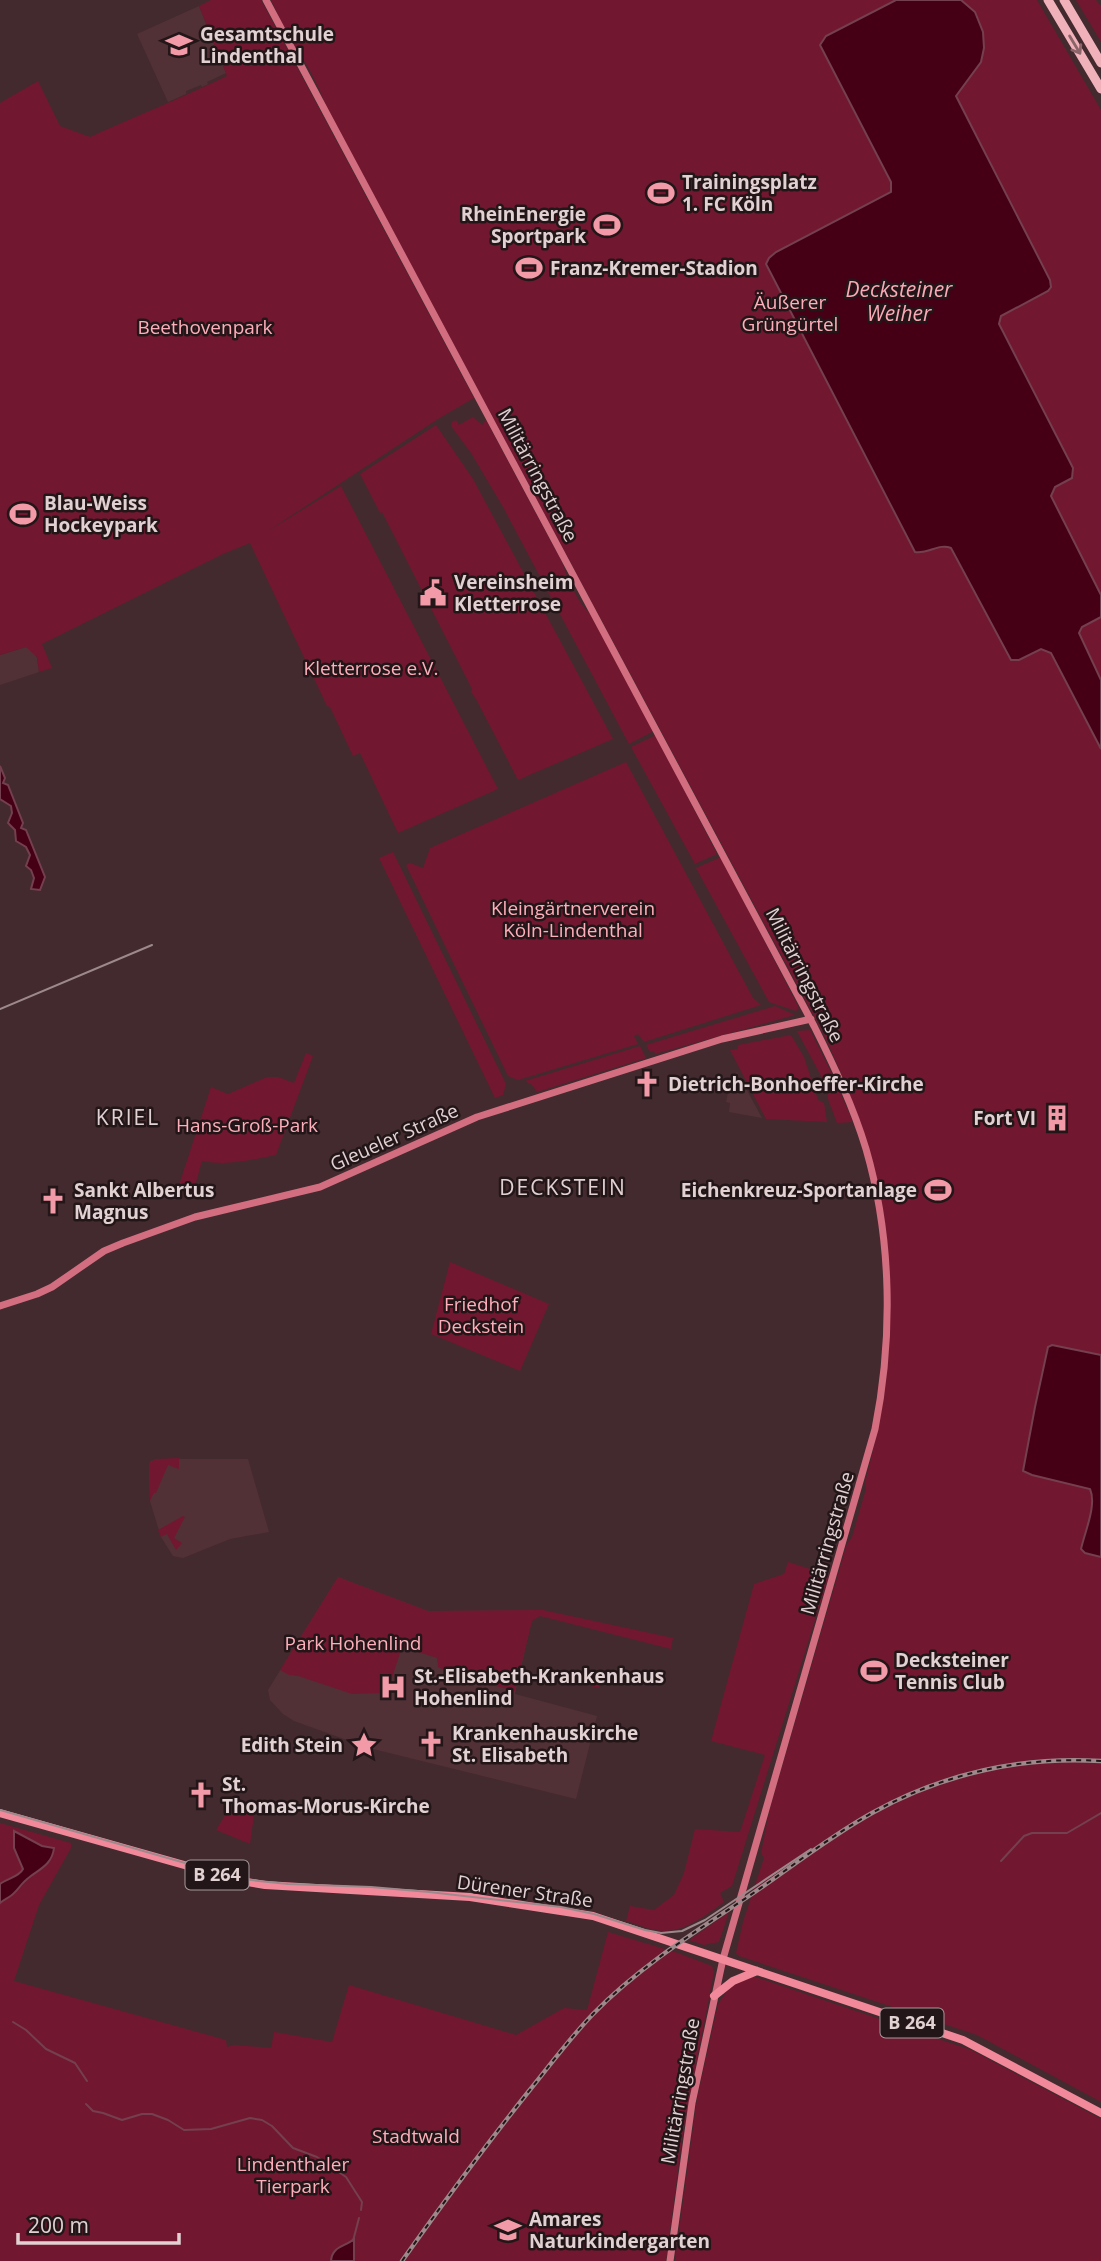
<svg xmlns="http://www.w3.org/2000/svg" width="1101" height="2261" font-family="'Open Sans',sans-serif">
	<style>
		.built { fill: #513136 }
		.green { fill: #711830 }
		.water { fill: #450016; stroke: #743f4f; stroke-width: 2 }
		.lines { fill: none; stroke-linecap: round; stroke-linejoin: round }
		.stream { stroke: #743f4f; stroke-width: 2 }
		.secondary { stroke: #d36e81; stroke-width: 7 }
		.primary { stroke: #f1899b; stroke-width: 8 }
		.motorway { stroke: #f1b1ba; stroke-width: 9 }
		.tram { stroke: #9d898c; stroke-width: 2 }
		.rail-casing { stroke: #9d898c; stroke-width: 4.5 }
		.rail { stroke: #221618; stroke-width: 2; stroke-dasharray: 5; stroke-linecap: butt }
		.oneway { stroke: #8a6469 }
		.labels { text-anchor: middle; stroke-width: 5; stroke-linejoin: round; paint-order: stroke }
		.shield { fill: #221618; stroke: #a8999b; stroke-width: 2 }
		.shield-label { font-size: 18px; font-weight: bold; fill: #e2d1d3 }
		.poi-label { font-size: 19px; font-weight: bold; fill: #e2d1d3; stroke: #221618; text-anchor: start }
		.park-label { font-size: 19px; fill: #feaeba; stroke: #221618 }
		.street-label { font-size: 19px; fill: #e2d1d3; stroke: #221618 }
		.water-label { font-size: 21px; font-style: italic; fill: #faaab6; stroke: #221618 }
		.neighbourhood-label { font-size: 21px; letter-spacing: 2px; fill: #e2d1d3; stroke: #221618 }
	</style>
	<rect width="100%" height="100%" fill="#432a2e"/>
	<!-- built -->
	<path class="built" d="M 199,6 L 226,73 L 207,82 L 208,84 L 202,87 L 201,85 L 186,91 L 186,94 L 168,102 L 137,34 Z
		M 26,647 L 33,651 L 37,658 L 39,672 L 0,685 L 0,655 Z
		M 737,1072 L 762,1118 L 729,1112 L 730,1103 L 726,1102 L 732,1076 Z
		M 156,1459 L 248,1459 L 269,1532 L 230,1539 L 183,1558 L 173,1556 L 161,1537 L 150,1501 L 149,1465 L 151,1461 Z
		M 338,1577 L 428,1611 L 534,1610 L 515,1694 L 597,1716 L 576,1799 L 369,1748 L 294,1721 L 283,1714 L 270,1700 L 268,1690 Z"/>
	<!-- green -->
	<path class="green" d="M 211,0 L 261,0 L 474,398 L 438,419 L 265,533 L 341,486 L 498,789 L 398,833 L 360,753 L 353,756 L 330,707 L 327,706 L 250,543 L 223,554 L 42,644 L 52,668 L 39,672 L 37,657 L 26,647 L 0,655 L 0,103 L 38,81 L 60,126 L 90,137 C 136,116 182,98 227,76 L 199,6 Z
		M 271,0 L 1037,0 L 1101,110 L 1101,2102 L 977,2035 L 739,1956 L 736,1953 L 743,1922 L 764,1858 L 761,1853 L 770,1808 L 847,1544 L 852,1537 L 866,1489 L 865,1483 C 909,1318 896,1185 822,1031 L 327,109 C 318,83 306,62 291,40 C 283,28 278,13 271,0 Z
		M 1076,0 L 1096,0 L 1101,6 L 1101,42 Z
		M 473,417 L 482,425 L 486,420 L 562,562 C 568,580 577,602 591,615 L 654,731 L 629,744 L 503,507 L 471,453 L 451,426 L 452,422 L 456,420 L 459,425 Z
		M 436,425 L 473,479 L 613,739 L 518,780 L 476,699 L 471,692 L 472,689 L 382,512 L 380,513 L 360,474 Z
		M 656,735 L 717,854 L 695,864 L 631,747 Z
		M 626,762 L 753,998 L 761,1005 L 644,1042 L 638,1034 L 634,1036 L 638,1044 L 518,1080 L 508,1076 L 406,865 L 410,863 L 423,868 L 430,848 Z
		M 393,852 L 506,1084 L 503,1095 L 495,1098 L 379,858 Z
		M 721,857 L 799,1008 L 796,1011 L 769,1002 L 696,868 Z
		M 775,1006 L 795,1015 L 655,1054 L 654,1051 L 650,1052 L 646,1045 Z
		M 810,1030 L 833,1076 L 853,1122 L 837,1123 L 828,1099 L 828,1089 L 797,1031 Z
		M 791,1035 L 804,1057 L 818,1100 L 824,1103 L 827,1122 L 766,1119 L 730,1050 L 738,1049 L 738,1045 Z
		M 640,1046 L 646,1058 L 537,1092 L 532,1085 L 525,1081 Z
		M 306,1053 L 313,1056 L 276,1155 C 251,1160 228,1166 202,1161 L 194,1190 L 179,1185 L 211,1087 L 228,1094 L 267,1077 L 278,1077 L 294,1083 Z
		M 450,1262 L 549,1304 L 520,1371 L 431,1334 Z
		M 179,1458 L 179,1469 L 168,1465 L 156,1493 L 154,1493 L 150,1501 L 149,1463 L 156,1459 Z
		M 183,1516 L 185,1517 L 174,1538 L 182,1543 L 176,1550 L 167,1534 L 161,1537 L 158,1530 Z
		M 788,1562 L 829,1575 L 732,1886 L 720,1893 L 724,1902 C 708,1914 686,1931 664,1931 C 652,1931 638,1924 626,1921 L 630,1906 L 654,1910 L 674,1895 L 684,1873 L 695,1829 L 740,1832 L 765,1755 L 711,1741 L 754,1584 L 784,1574 Z
		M 338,1577 L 428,1611 L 543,1610 L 673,1638 L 671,1649 L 540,1616 L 532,1621 L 515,1691 L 446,1673 L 446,1671 L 438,1667 L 437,1658 L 402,1647 L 387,1693 L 352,1694 L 298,1676 L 289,1675 L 280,1670 Z
		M 553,1670 L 600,1682 L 599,1688 L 551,1677 Z
		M 229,1809 L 254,1815 L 250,1844 L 216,1830 Z
		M 0,1823 L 71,1843 L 71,1848 L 39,1905 L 14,1981 L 226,2040 L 227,2047 L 234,2045 L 271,2048 L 274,2032 L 332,2042 L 349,1985 L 516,2035 L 564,2008 L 587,2010 L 608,1932 L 678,1953 L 712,1966 L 714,1972 L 683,2132 L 666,2261 L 0,2261 Z
		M 729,1912 L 719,1942 L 704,1945 L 689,1940 Z
		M 748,1977 L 755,1977 L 971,2050 L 1101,2119 L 1101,2261 L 675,2261 L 697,2099 L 718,2005 C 726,1991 733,1983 748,1977 Z"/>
	<!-- water -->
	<path class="water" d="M 896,0 L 961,0 L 975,12 L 983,32 L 984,48 L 981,62 L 956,96 L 1050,280 L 1051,287 L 1048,291 L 1001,316 L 999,324 L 1073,468 L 1072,478 L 1055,487 L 1051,496 L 1101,595 L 1101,617 L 1082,627 L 1079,633 L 1101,680 L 1101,749 L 1051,653 L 1041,649 L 1019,660 L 1011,660 L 951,548 C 939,543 929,554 915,552 L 766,264 L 769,258 L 776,252 L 891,192 L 891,182 L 820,45 L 826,36 Z
		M 0,766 L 5,778 L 3,783 L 8,785 L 23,823 L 21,828 L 26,830 L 45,877 L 40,890 L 31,889 L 34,878 L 31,870 L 26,866 L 30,855 L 26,847 L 16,841 L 15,830 L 8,823 L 12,813 L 11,806 L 0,799 Z
		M 1052,1345 L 1101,1355 L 1101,1557 L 1085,1553 L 1081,1549 C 1085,1531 1097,1505 1090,1489 L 1032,1475 L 1023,1471 L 1035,1407 L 1048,1347 Z
		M 14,1831 L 42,1846 L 54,1848 C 52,1866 37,1870 26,1880 C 20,1885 16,1893 9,1897 C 6,1899 3,1900 0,1903 L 0,1884 C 8,1878 19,1877 23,1869 L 14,1848 Z
		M 354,2239 L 354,2261 L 331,2261 C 332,2246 345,2247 354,2239 Z"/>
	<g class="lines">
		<!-- stream -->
		<path class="stream" d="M 1001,1861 L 1024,1836 L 1032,1833 L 1067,1833 L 1101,1813
			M 13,2022 L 26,2030 L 46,2049 L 75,2063 L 87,2081
			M 86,2104 L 93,2111 L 103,2113 L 122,2120 L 142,2114 L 152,2114 L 168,2120 L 184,2130 L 211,2129 L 250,2118 L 262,2120 L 272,2126 L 293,2148 L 317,2157 L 346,2177 L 362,2202 L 361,2210
			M 353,2241 L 359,2218"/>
		<!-- secondary -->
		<path class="secondary" d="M 266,0 L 814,1026 C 834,1066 853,1106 866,1149 C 892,1239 893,1338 875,1429 L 723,1959 L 692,2103 L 670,2261
			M 0,1306 L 37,1294 L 52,1287 L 104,1251 L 123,1243 L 195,1217 L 320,1187 L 477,1117 L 722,1039 L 811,1019"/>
		<!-- primary -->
		<path class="primary" d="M 0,1813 L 241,1881 L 265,1885 L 470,1897 L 593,1916 L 963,2040 L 1101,2113
			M 714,1996 L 733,1981 L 757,1971"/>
		<!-- motorway -->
		<path class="motorway" d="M 1048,0 L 1101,89
			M 1064,0 L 1101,63"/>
		<!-- tram -->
		<path class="tram" d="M 0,1009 L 152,945
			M 0,1810 L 241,1879 L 288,1884 L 371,1887 L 429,1892 L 561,1907 L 594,1914 L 645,1930 L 661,1933 L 682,1931 L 705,1920 L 811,1849"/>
		<!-- rail casing -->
		<g class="rail-casing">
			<path id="rail" d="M 402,2261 C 443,2203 485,2146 529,2091 C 550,2065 570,2038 593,2014 C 639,1967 695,1932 749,1896 C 790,1868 829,1837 872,1813 C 942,1774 1021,1756 1101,1761"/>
		</g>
		<!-- rail -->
		<use href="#rail" class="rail"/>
	</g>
	<!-- one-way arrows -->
	<defs><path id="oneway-shaft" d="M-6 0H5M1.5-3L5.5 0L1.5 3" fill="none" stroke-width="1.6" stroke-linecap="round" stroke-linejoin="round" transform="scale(1.75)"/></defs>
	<use class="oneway" href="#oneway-shaft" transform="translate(1075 45) rotate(59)"/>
	<!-- icons -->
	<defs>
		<g id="school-bare" transform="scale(2.1)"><path d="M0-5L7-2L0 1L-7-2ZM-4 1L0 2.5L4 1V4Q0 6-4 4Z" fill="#f39aa8" stroke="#221618" stroke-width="2.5" paint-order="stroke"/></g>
		<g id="stadium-bare" transform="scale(2.1)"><path d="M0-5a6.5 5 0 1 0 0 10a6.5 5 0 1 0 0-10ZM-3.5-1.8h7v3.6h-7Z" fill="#f39aa8" stroke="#221618" stroke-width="2.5" paint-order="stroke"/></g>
		<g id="civic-bare" transform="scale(2.1)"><path d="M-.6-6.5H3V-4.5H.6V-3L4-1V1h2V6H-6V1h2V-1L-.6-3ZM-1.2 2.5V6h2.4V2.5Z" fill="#f39aa8" stroke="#221618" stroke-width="2.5" paint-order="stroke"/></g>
		<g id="church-bare" transform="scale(2.1)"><path d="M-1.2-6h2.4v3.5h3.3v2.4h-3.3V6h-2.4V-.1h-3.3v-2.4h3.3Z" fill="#f39aa8" stroke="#221618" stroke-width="2.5" paint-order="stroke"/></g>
		<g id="building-bare" transform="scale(2.1)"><path d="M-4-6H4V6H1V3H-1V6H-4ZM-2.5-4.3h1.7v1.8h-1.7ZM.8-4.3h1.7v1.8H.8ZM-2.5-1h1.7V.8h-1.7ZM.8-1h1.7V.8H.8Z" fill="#f39aa8" stroke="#221618" stroke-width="2.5" paint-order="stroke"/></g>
		<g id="hospital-bare" transform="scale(2.1)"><path d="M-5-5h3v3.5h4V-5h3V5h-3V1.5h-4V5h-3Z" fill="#f39aa8" stroke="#221618" stroke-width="2.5" paint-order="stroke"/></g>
		<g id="sight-bare" transform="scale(2.1)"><path d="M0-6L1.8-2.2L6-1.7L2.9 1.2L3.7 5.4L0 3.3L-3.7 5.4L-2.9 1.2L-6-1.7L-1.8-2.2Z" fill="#f39aa8" stroke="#221618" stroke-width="2.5" paint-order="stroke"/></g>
	</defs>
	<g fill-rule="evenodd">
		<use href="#school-bare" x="179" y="45"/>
		<use href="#stadium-bare" x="661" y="193"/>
		<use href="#stadium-bare" x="607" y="225"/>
		<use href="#stadium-bare" x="529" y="268"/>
		<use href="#stadium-bare" x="23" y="514"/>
		<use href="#civic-bare" x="433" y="593"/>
		<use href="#church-bare" x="647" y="1084"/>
		<use href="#building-bare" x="1057" y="1118"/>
		<use href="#stadium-bare" x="938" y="1190"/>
		<use href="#church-bare" x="53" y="1201"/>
		<use href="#stadium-bare" x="874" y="1671"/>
		<use href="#hospital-bare" x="393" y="1687"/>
		<use href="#church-bare" x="431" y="1744"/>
		<use href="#sight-bare" x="364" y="1745"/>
		<use href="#church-bare" x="201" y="1795"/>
		<use href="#school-bare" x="508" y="2230"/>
	</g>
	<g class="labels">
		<!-- shield labels -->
		<g class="shield">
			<rect x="185.5" y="1860.5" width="63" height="29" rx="5"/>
			<rect x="880.5" y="2008.5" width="63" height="29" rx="5"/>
		</g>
		<g class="shield-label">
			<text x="217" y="1881">B 264</text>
			<text x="912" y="2029">B 264</text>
		</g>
		<!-- poi labels -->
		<g class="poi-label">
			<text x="200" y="41">Gesamtschule<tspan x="200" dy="22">Lindenthal</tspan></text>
			<text x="682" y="189">Trainingsplatz<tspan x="682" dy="22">1. FC Köln</tspan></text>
			<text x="586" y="221" text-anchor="end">RheinEnergie<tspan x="586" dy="22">Sportpark</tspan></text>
			<text x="550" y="275">Franz-Kremer-Stadion</text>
			<text x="44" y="510">Blau-Weiss<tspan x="44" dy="22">Hockeypark</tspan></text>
			<text x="454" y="589">Vereinsheim<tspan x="454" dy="22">Kletterrose</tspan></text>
			<text x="668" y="1091">Dietrich-Bonhoeffer-Kirche</text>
			<text x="1036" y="1125" text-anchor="end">Fort VI</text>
			<text x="74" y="1197">Sankt Albertus<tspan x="74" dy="22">Magnus</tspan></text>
			<text x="917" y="1197" text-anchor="end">Eichenkreuz-Sportanlage</text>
			<text x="895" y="1667">Decksteiner<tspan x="895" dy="22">Tennis Club</tspan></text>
			<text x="414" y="1683">St.-Elisabeth-Krankenhaus<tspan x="414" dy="22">Hohenlind</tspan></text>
			<text x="452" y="1740">Krankenhauskirche<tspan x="452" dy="22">St. Elisabeth</tspan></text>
			<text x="343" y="1752" text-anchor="end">Edith Stein</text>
			<text x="222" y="1791">St.<tspan x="222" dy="22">Thomas-Morus-Kirche</tspan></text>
			<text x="529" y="2226">Amares<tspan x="529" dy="22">Naturkindergarten</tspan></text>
		</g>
		<!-- park labels -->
		<g class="park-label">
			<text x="790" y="309">Äußerer<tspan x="790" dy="22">Grüngürtel</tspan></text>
			<text x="205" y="334">Beethovenpark</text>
			<text x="371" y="675">Kletterrose e.V.</text>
			<text x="573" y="915">Kleingärtnerverein<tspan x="573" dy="22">Köln-Lindenthal</tspan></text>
			<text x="247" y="1132">Hans-Groß-Park</text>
			<text x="481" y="1311">Friedhof<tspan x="481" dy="22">Deckstein</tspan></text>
			<text x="353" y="1650">Park Hohenlind</text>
			<text x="416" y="2143">Stadtwald</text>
			<text x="293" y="2171">Lindenthaler<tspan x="293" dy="22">Tierpark</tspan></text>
		</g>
		<!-- street labels -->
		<g class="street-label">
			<text transform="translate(538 475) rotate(62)" y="7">Militärringstraße</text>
			<text transform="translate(805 975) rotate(63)" y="7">Militärringstraße</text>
			<text transform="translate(394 1137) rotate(-24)" y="7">Gleueler Straße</text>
			<text transform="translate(827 1543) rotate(-74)" y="7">Militärringstraße</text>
			<text transform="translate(525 1891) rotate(8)" y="7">Dürener Straße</text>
			<text transform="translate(680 2091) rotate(-80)" y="7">Militärringstraße</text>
		</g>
		<!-- water labels -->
		<g class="water-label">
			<text x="899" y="297">Decksteiner<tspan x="899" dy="24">Weiher</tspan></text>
		</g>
		<!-- neighbourhood labels -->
		<g class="neighbourhood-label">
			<text x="128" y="1125">KRIEL</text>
			<text x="563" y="1195">DECKSTEIN</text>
		</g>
	</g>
	<!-- scale -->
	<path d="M18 2233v10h161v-10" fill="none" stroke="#e2d1d3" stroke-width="3.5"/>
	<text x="28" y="2233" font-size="21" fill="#e2d1d3" stroke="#221618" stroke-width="5" paint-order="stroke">200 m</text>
</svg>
